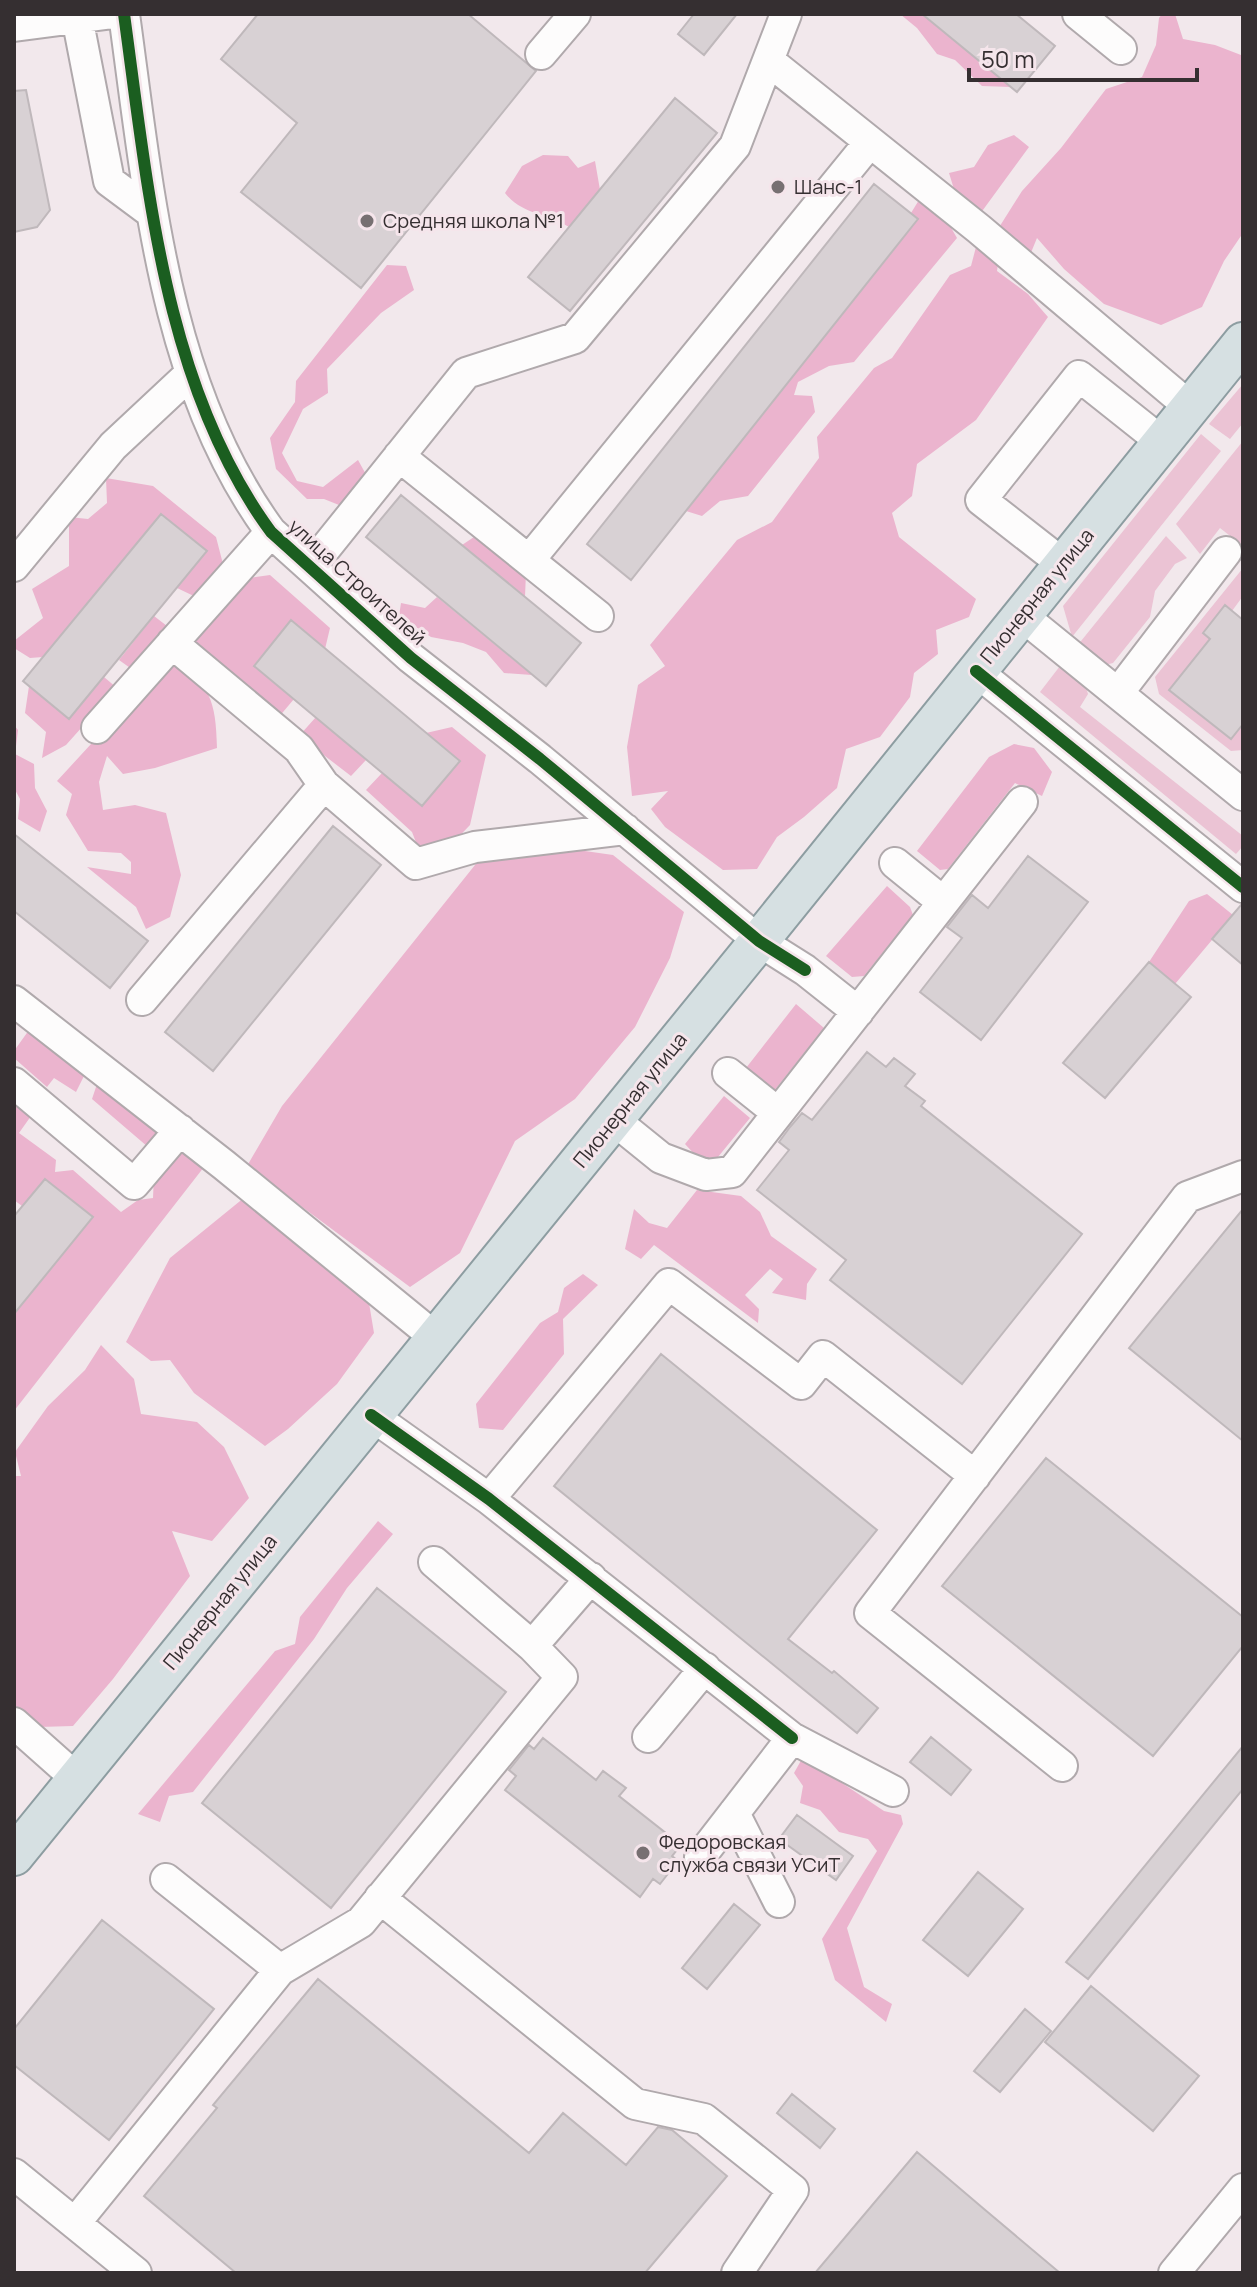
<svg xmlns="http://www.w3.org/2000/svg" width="1257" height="2287" font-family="Manrope,sans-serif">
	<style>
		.green { fill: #ebc3d4 }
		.forest { fill: #ebb4ce }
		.building { fill: #d8d1d4; stroke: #bfb8bb; stroke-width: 2 }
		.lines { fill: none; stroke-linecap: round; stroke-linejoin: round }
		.minor-casing { stroke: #b0a9ac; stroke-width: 34 }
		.major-casing { stroke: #8d9da1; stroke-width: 42 }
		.minor { stroke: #fdfcfc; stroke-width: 30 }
		.major { stroke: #d6e0e2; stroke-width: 38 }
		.cycleway-casing { stroke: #f5e5eb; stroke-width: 17 }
		.cycleway { stroke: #1b5e20; stroke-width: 12 }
		.poi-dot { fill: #777072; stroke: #f5e5eb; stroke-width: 3 }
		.labels { text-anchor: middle; stroke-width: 6; stroke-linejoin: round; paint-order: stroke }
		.poi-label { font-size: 20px; fill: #352f31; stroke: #f5e5eb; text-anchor: start }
		.street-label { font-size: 20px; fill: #352f31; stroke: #f5e5eb }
	</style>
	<rect width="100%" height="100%" fill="#f2e8ec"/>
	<!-- green -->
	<path class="green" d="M 1243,384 L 1243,423 L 1230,439 L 1209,424 Z
		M 1201,434 L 1221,451 L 1072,637 L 1063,606 Z
		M 1243,441 L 1243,546 L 1220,528 L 1200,554 L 1176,524 Z
		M 1166,536 L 1187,558 L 1175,564 L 1155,591 L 1150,617 L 1113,663 L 1101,666 L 1077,646 Z
		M 1243,568 L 1243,596 L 1232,611 L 1225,605 L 1203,633 L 1210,639 L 1169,690 L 1230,739 L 1243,724 L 1243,750 L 1231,751 L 1159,694 L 1155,677 Z
		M 1060,666 L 1084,681 L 1088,694 L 1080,707 L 1243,836 L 1243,846 L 1236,854 L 1040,692 Z"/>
	<!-- forest -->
	<path class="forest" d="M 900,14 L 922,14 L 1011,87 L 982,86 L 955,60 L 937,54 L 917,28 Z
		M 1162,14 L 1175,14 L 1183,39 L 1215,45 L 1241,55 L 1243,53 L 1243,233 L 1224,261 L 1202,307 L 1161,325 L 1104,304 L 1064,269 L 1037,238 L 1030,255 L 998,229 L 1022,191 L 1061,148 L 1106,89 L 1142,77 L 1156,45 L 1159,18 Z
		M 1014,135 L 1029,147 L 980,214 L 957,199 L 949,173 L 974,167 L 988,145 Z
		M 543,155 L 568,156 L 578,168 L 595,161 L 600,190 L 569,227 C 547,213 522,215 505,193 L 522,166 Z
		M 919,200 L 946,219 L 957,238 L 854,362 L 829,366 L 798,382 L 794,395 L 812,396 L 815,412 L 748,496 L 720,501 L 702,516 L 686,511 L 918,219 L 911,213 Z
		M 976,247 L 999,257 L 997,271 L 1028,294 L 1048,317 L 976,420 L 917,464 L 912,496 L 892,513 L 899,537 L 976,599 L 969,617 L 936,630 L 938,654 L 914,673 L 910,697 L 880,737 L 846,749 L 837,788 L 804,817 L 777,837 L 757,869 L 723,870 L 665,827 L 651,809 L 668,791 L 632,796 L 627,747 L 638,685 L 665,666 L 650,645 L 737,540 L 772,522 L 819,458 L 817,437 L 874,368 L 892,358 L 950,275 L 971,266 Z
		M 387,265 L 406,266 L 414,290 L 381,313 L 327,369 L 328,393 L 303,409 L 282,453 L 297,481 L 323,487 L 358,460 L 368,478 L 349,509 L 324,499 L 307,499 L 276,469 L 270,438 L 295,402 L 296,381 Z
		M 106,478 L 153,486 L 216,537 L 223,564 L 198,598 L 177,588 L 207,551 L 161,514 L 43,657 L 30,658 L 14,648 L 14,641 L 43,618 L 32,589 L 69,566 L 69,517 L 88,519 L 107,503 Z
		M 474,537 L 495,546 L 526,572 L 525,597 L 462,545 Z
		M 270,575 L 330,628 L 325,649 L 291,621 L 254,665 L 294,699 L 278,718 L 186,643 L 243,579 Z
		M 437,597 L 532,675 L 504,673 L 486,652 L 463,643 L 431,637 L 399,616 L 401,603 L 425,608 Z
		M 154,616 L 167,626 L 133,670 L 119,660 Z
		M 172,656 C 210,685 216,700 217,748 L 155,768 L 123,774 L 107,756 L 99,782 L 103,810 L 135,805 L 166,813 L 181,875 L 170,917 L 146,929 L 136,907 L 87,867 L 131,874 L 131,862 L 121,853 L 88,851 L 66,815 L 72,794 L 57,781 Z
		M 104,677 L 117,688 L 66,745 L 42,758 L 46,732 L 25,713 L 29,686 L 69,719 Z
		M 316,717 L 366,760 L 351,776 L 299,736 Z
		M 14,725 L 18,730 L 15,754 L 34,764 L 35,788 L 47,811 L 40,832 L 18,819 L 20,799 L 14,788 Z
		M 452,727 L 486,755 L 470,825 L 446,850 L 417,845 L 412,832 L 366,790 L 382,773 L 421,805 L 426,733 Z
		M 1014,744 L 1034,748 L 1052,772 L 1042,796 L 1015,783 L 948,869 L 940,870 L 917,851 L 989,757 Z
		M 557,847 L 613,855 L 684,912 L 670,958 L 635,1027 L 575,1099 L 515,1141 L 460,1253 L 410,1287 L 247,1166 L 282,1106 L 479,860 Z
		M 887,886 L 910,907 L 913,915 L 864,976 L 852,977 L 826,956 Z
		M 1207,894 L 1233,915 L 1175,984 L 1149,962 L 1189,901 Z
		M 796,1004 L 824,1028 L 774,1091 L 746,1068 Z
		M 29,1030 L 85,1074 L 76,1092 L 54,1078 L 47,1087 L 14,1058 L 14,1051 Z
		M 97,1084 L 159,1132 L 148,1147 L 92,1099 Z
		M 724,1096 L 750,1118 L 713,1163 L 697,1157 L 685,1144 Z
		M 14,1097 L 31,1116 L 19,1133 L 56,1160 L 55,1172 L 73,1170 L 121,1212 L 138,1200 L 153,1198 L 154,1174 L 174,1152 L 188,1154 L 204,1167 L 14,1411 L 14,1314 L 92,1218 L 45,1179 L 22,1206 L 14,1200 Z
		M 697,1190 L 741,1196 L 760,1212 L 771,1236 L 817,1269 L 807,1284 L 806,1300 L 772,1293 L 783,1279 L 770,1269 L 745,1295 L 759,1309 L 758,1323 L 654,1245 L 641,1259 L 625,1249 L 634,1209 L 649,1223 L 667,1228 Z
		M 245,1197 L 369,1303 L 374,1333 L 337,1384 L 288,1429 L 265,1446 L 194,1393 L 170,1360 L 151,1361 L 126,1342 L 170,1258 Z
		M 583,1274 L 598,1285 L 563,1319 L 564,1354 L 503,1430 L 479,1428 L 476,1404 L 540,1323 L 558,1312 L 564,1288 Z
		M 101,1345 L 134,1379 L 141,1414 L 197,1422 L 224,1447 L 249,1498 L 212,1541 L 172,1531 L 190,1576 L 113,1679 L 73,1726 L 39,1727 L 14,1704 L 14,1476 L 21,1476 L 15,1452 L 48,1406 L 85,1370 Z
		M 378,1521 L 393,1534 L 347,1588 L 314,1639 L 193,1792 L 169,1796 L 160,1822 L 138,1814 L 275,1651 L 295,1644 L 300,1617 Z
		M 803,1757 L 884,1811 L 901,1815 L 903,1824 L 847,1928 L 864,1987 L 892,2004 L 886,2022 L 835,1980 L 822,1939 L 877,1851 L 868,1839 L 839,1832 L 820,1810 L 800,1803 L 803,1786 L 794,1773 Z"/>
	<!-- building -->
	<path class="building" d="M 258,14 L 468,14 L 536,71 L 361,288 L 241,192 L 297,123 L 221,59 Z
		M 694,14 L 737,14 L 704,55 L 678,34 Z
		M 922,14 L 1016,14 L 1055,46 L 1017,92 Z
		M 26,90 L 50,210 L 37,227 L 14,232 L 14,91 Z
		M 675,98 L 717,133 L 570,311 L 528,277 Z
		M 874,184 L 918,219 L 631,580 L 587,544 Z
		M 401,495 L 581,643 L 546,686 L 366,537 Z
		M 161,514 L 207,551 L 69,719 L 23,681 Z
		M 1225,605 L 1243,620 L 1243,724 L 1231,739 L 1169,690 L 1210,639 L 1203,633 Z
		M 291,620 L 460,761 L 422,806 L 254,666 Z
		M 333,826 L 381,865 L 213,1071 L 165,1032 Z
		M 14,834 L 148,941 L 110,988 L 14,911 Z
		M 1028,856 L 1088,902 L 981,1040 L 920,992 L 962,938 L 947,927 L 972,895 L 988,908 Z
		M 1241,905 L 1243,905 L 1243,965 L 1212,939 Z
		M 1149,962 L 1191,997 L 1105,1098 L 1063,1063 Z
		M 867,1052 L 886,1067 L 894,1058 L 915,1074 L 905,1086 L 925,1101 L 921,1106 L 1082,1234 L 962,1384 L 830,1280 L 846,1260 L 757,1190 L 789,1150 L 779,1142 L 790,1127 L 802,1113 L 812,1120 Z
		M 45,1179 L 93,1217 L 14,1314 L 14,1216 Z
		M 1243,1209 L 1243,1441 L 1129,1348 Z
		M 661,1354 L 877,1530 L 788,1639 L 832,1673 L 834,1671 L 878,1708 L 857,1733 L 554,1486 Z
		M 1046,1458 L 1243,1617 L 1243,1646 L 1153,1756 L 942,1586 Z
		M 377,1588 L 506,1692 L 331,1908 L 202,1803 Z
		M 931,1737 L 971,1770 L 951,1795 L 910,1762 Z
		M 543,1738 L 596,1780 L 603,1771 L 626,1788 L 619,1796 L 681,1845 L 672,1856 L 678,1861 L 660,1884 L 653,1879 L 640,1897 L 505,1790 L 516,1776 L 509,1770 L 529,1745 L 534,1749 Z
		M 1243,1746 L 1243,1789 L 1088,1979 L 1066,1962 Z
		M 797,1815 L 853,1856 L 836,1880 L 779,1839 Z
		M 978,1872 L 1023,1909 L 968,1976 L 923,1940 Z
		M 734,1904 L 760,1925 L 707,1989 L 682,1968 Z
		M 102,1920 L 214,2009 L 109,2140 L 14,2065 L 14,2029 Z
		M 318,1979 L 529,2153 L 563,2113 L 626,2165 L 658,2127 L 672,2130 L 727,2176 L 645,2273 L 236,2273 L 144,2196 L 217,2108 L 213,2105 Z
		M 1091,1986 L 1199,2076 L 1153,2131 L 1045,2042 Z
		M 1025,2009 L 1051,2031 L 1000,2092 L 974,2071 Z
		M 792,2094 L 835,2129 L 820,2148 L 777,2113 Z
		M 917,2152 L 984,2209 L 1060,2273 L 815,2273 Z"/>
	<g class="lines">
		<!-- minor casing -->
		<g class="minor-casing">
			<path id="minor" d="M 124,14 C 148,188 164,387 271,532 L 411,658 L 540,759 L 759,941 L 805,970 L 858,1012
				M 1078,14 L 1121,49
				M 77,17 L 109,181 L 152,213
				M 14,26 L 106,14
				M 541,54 L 575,14
				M 769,61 L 979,229 L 1190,407
				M 399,456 L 598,616
				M 530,559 L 870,142
				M 1063,564 L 981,500 L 1079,376 L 1162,442
				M 14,566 L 113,446 L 190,374
				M 311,566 L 466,373 L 575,338 L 735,146 L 786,14
				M 1021,615 L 1243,795
				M 172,643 L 299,749 L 324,785 L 416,864 L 475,847 L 625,829
				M 976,671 L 1243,887
				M 1118,693 L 1226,552
				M 97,728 L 271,532
				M 895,863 L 943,902
				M 142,1000 L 324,785
				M 14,1001 L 224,1165 L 436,1338
				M 728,1073 L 778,1113
				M 14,1083 L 134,1184 L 180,1130
				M 614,1120 L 661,1158 L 706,1175 L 732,1172 L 1022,802
				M 371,1415 L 489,1499 L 792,1738 L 893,1791
				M 489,1499 L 669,1284 L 801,1384 L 823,1356 L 975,1476
				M 532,1646 L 591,1578
				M 14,1723 L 77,1779
				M 648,1737 L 705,1668
				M 1062,1766 L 870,1613 L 1187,1197 L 1243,1176
				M 734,1813 L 779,1902
				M 700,1857 L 792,1738
				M 166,1879 L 280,1970
				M 380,1898 L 635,2104 L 704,2119 L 793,2190 L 737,2273
				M 14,2174 L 136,2273
				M 75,2223 L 280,1970 L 361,1922 L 562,1677 L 532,1646 L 434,1562
				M 1174,2273 L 1243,2189"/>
		</g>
		<!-- major casing -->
		<g class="major-casing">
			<path id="major" d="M 14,1856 L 759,941 L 1243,342"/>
		</g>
		<!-- minor -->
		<use href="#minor" class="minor"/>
		<!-- major -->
		<use href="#major" class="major"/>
		<!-- cycleway casing -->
		<g class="cycleway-casing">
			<path id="cycleway" d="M 124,14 C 148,188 164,387 271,532 L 411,658 L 540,759 L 759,941 L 805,970
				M 976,671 L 1243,887
				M 371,1415 L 489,1499 L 792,1738"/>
		</g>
		<!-- cycleway -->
		<use href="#cycleway" class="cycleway"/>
	</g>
	<!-- markers -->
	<g class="poi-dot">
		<circle cx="778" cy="187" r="8"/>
		<circle cx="367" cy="221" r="8"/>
		<circle cx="643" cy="1853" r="8"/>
	</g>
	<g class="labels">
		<!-- poi labels -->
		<g class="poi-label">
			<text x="794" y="194">Шанс-1</text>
			<text x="383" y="228">Средняя школа №1</text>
			<text x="659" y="1849">Федоровская<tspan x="659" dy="23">служба связи УСиТ</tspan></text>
		</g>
		<!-- street labels -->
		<g class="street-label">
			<text transform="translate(357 582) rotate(42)" y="7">улица Строителей</text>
			<text transform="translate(1037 596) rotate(-51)" y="7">Пионерная улица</text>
			<text transform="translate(630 1100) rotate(-51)" y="7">Пионерная улица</text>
			<text transform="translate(220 1602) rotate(-51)" y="7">Пионерная улица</text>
		</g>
	</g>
	<!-- border -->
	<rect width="1257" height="2287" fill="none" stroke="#352f31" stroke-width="32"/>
	<!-- scale -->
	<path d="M969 68v12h228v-12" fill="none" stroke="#352f31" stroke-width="4"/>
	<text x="981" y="68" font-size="24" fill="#352f31" stroke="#f5e5eb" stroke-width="6" paint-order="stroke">50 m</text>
</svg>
